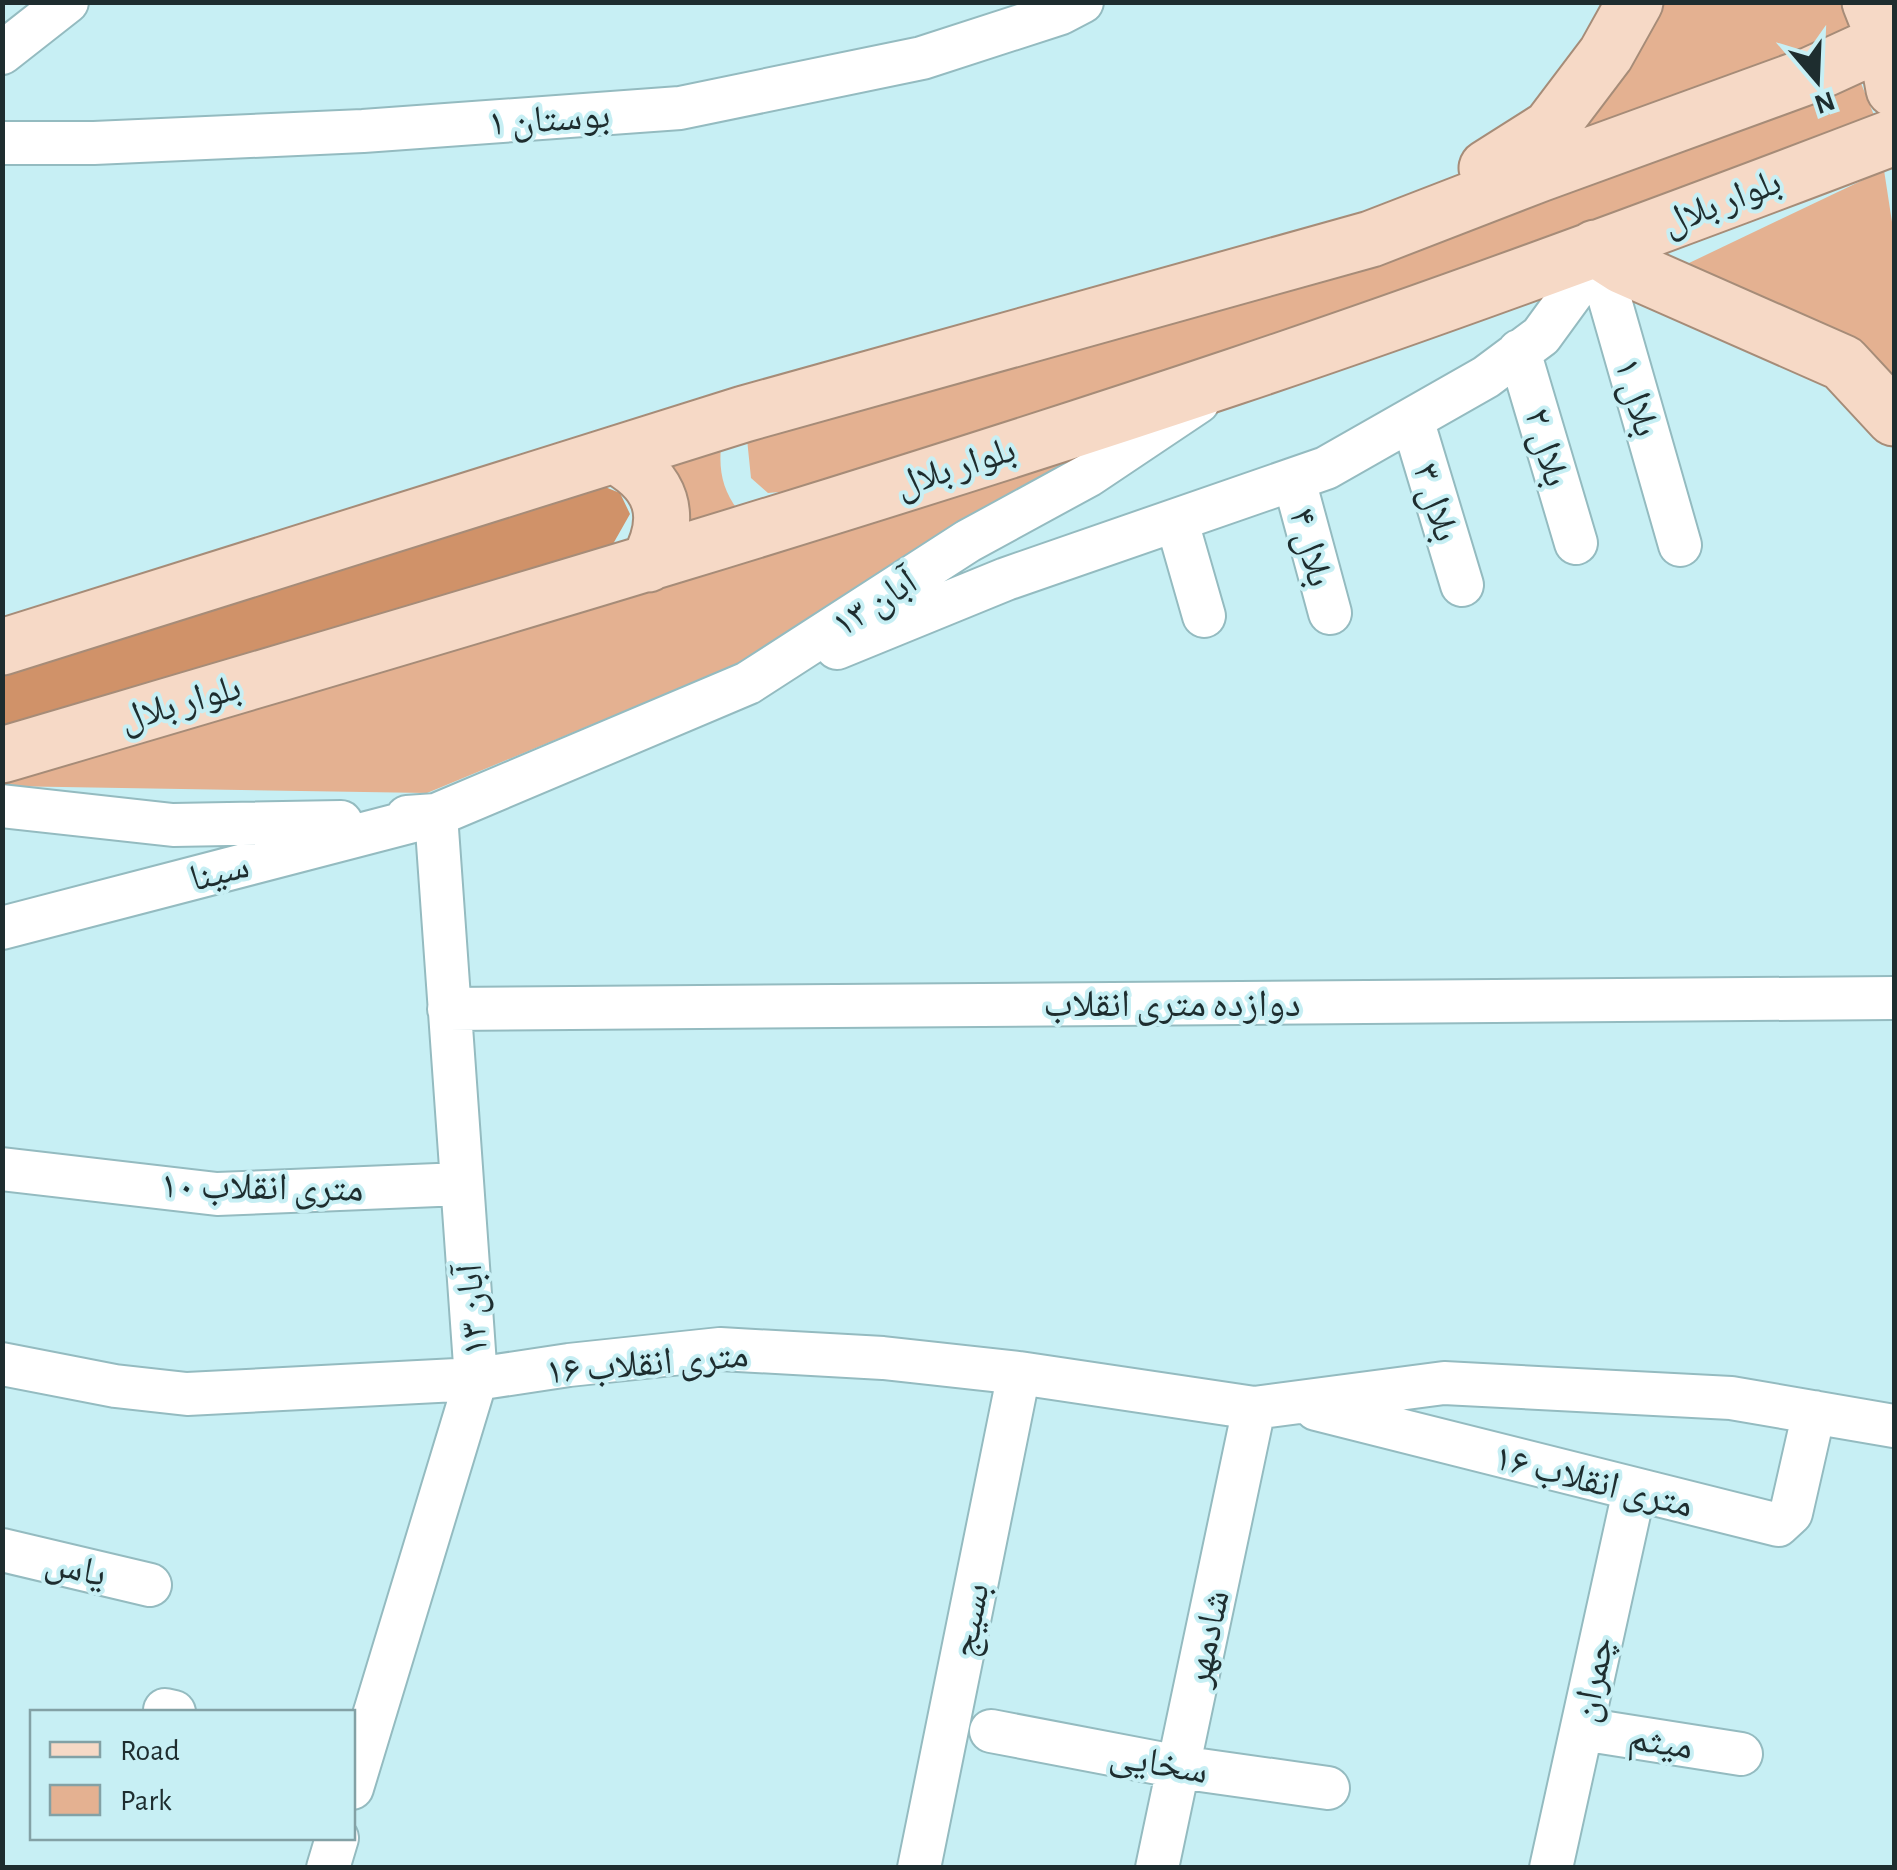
<svg xmlns="http://www.w3.org/2000/svg" width="1897" height="1870" font-family="'Alegreya Sans','Noto Naskh Arabic',sans-serif">
	<style>
		.green { fill: #e4b191 }
		.forest { fill: #d09269 }
		.lines { fill: none; stroke-linecap: round; stroke-linejoin: round }
		.minor-casing { stroke: #94bbc0; stroke-width: 46 }
		.major-casing { stroke: #a68c78; stroke-width: 59 }
		.minor { stroke: #fff; stroke-width: 42 }
		.major { stroke: #f6d9c6; stroke-width: 55 }
		.labels { text-anchor: middle; stroke-width: 8; stroke-linejoin: round; paint-order: stroke }
		.street-label { font-size: 38px; fill: #1e2d2f; stroke: #c7eff4 }
	</style>
	<rect width="100%" height="100%" fill="#c7eff4"/>
	<!-- green -->
	<path class="green" d="M 1653,3 L 1843,3 L 1851,27 L 1535,159 Z
		M 1854,66 L 1878,125 L 1231,350 L 790,491 L 768,493 L 751,478 L 747,439 Z
		M 1884,170 L 1894,235 L 1894,400 L 1666,274 Z
		M 1127,427 L 738,664 L 427,793 L 3,786 L 3,772 Z
		M 722,439 C 718,466 721,488 738,510 L 671,546 L 647,467 Z"/>
	<!-- forest -->
	<path class="forest" d="M 595,483 L 620,493 L 630,514 L 613,544 L 465,588 L 3,735 L 3,667 Z"/>
	<g class="lines">
		<!-- minor casing -->
		<g class="minor-casing">
			<path id="minor" d="M 2,53 L 67,2
				M 2,143 L 94,143 L 363,131 L 680,108 L 922,58 L 1061,13 L 1082,2
				M 1595,248 L 1680,545
				M 1519,351 L 1576,543
				M 1412,419 L 1462,585
				M 1294,480 L 1330,613
				M 1177,522 L 1204,616
				M 837,648 L 1006,579 L 1326,468 L 1486,377 L 1541,336 L 1573,292 L 1595,248
				M 2,806 L 173,825 L 341,822
				M 407,817 L 436,815 L 748,683 L 968,541 L 1089,475 L 1198,402
				M 2,928 L 436,815 L 476,1379 L 352,1788
				M 449,1009 L 1894,998
				M 2,1169 L 217,1194 L 462,1184
				M 2,1364 L 115,1386 L 187,1394 L 476,1379 L 569,1365 L 720,1349 L 883,1358 L 1019,1373 L 1254,1408 L 1444,1383 L 1731,1398 L 1894,1426
				M 1316,1409 L 1778,1525 L 1791,1513 L 1814,1412
				M 2,1550 L 150,1585
				M 165,1710 L 174,1712
				M 1582,1729 L 1741,1754
				M 991,1731 L 1179,1767 L 1328,1788
				M 328,1868 L 337,1838
				M 919,1868 L 1019,1373
				M 1157,1868 L 1254,1408
				M 1551,1868 L 1634,1491"/>
		</g>
		<!-- major casing -->
		<g class="major-casing">
			<path id="major" d="M 1870,2 L 1885,40 L 1894,89
				M 1487,168 L 1550,128 L 1606,54 L 1635,2
				M 1595,248 L 1623,266 L 1843,363 L 1894,418
				M 614,455 C 663,481 674,515 648,564
				M 2,647 L 744,414 L 1371,239 L 1539,174 L 1811,75 L 1894,37
				M 2,755 C 415,633 828,513 1236,376 C 1457,302 1677,220 1894,137"/>
		</g>
		<!-- minor -->
		<use href="#minor" class="minor"/>
		<!-- major -->
		<use href="#major" class="major"/>
	</g>
	<g class="labels">
		<!-- street labels -->
		<g class="street-label">
			<text transform="translate(549 118) rotate(-4)" y="13">بوستان ۱</text>
			<text transform="translate(1721 201) rotate(-21)" y="13">بلوار بلال</text>
			<text transform="translate(1638 397) rotate(74)" y="13">بلال ۱</text>
			<text transform="translate(1548 447) rotate(74)" y="13">بلال ۲</text>
			<text transform="translate(955 466) rotate(-18)" y="13">بلوار بلال</text>
			<text transform="translate(1437 502) rotate(73)" y="13">بلال ۳</text>
			<text transform="translate(1312 547) rotate(75)" y="13">بلال ۴</text>
			<text transform="translate(874 602) rotate(-33)" y="13">۱۳ آبان</text>
			<text transform="translate(180 702) rotate(-16)" y="13">بلوار بلال</text>
			<text transform="translate(219 871) rotate(-15)" y="13">سینا</text>
			<text x="1172" y="1016">دوازده متری انقلاب</text>
			<text transform="translate(262 1186) rotate(1)" y="13">۱۰ متری انقلاب</text>
			<text transform="translate(471 1310) rotate(-94)" y="13">۱۳ آبان</text>
			<text transform="translate(647 1362) rotate(-5)" y="13">۱۶ متری انقلاب</text>
			<text transform="translate(1594 1480) rotate(14)" y="13">۱۶ متری انقلاب</text>
			<text transform="translate(76 1567) rotate(13)" y="13">یاس</text>
			<text transform="translate(969 1620) rotate(-79)" y="13">بسیج</text>
			<text transform="translate(1206 1638) rotate(-78)" y="13">شادمهر</text>
			<text transform="translate(1592 1679) rotate(-78)" y="13">چمران</text>
			<text transform="translate(1661 1741) rotate(9)" y="13">میثم</text>
			<text transform="translate(1159 1762) rotate(10)" y="13">سخایی</text>
		</g>
	</g>
	<!-- border -->
	<rect width="1897" height="1870" fill="none" stroke="#1e2d2f" stroke-width="10"/>
	<!-- legend -->
	<rect x="30" y="1710" width="325" height="130" fill="#c7eff4" stroke="#83a1a5" stroke-width="2.5"/>
	<rect x="50" y="1742" width="50" height="15" fill="#f6d9c6" stroke="#83a1a5" stroke-width="2.5"/>
	<text x="120" y="1760" font-size="30" fill="#1e2d2f">Road</text>
	<rect x="50" y="1785" width="50" height="30" fill="#e4b191" stroke="#83a1a5" stroke-width="2.5"/>
	<text x="120" y="1810" font-size="30" fill="#1e2d2f">Park</text>
	<!-- north arrow -->
	<g transform="translate(1817 80) rotate(161)" stroke="#c7eff4" stroke-width="8" paint-order="stroke">
	<path d="M0-8L18 38L0 25L-18 38Z" fill="#1e2d2f"/>
	<text y="-15" font-size="28" font-weight="bold" text-anchor="middle" fill="#1e2d2f">N</text>
	</g>
</svg>
